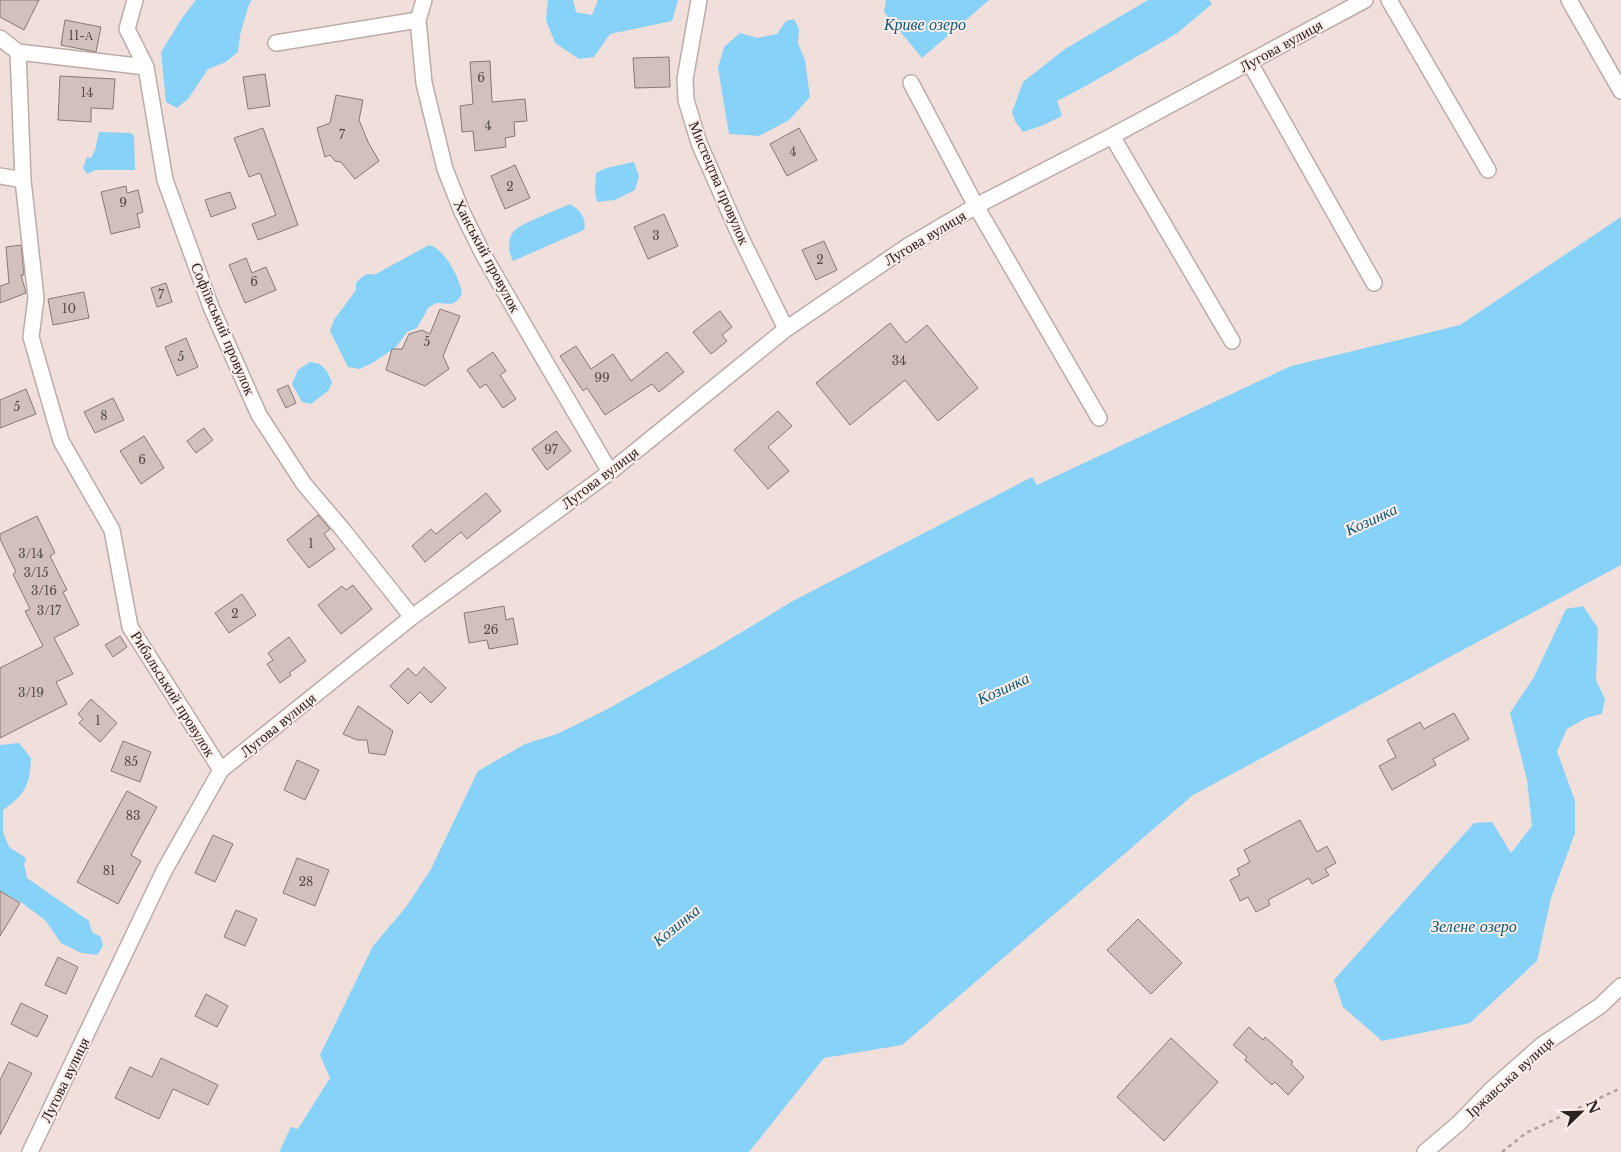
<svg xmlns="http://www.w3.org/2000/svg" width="1621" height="1152" font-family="'Libre Baskerville',serif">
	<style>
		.water { fill: #87d2f8 }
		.building { fill: #d1c0bc; stroke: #877875 }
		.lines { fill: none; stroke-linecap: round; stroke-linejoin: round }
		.minor-casing { stroke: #bcaca8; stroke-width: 18 }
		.path { stroke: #aea09e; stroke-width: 2.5; stroke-dasharray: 4 4; stroke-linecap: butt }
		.minor { stroke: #fff; stroke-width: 15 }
		.labels { text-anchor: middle; stroke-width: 4; stroke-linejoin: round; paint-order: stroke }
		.number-label { font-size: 12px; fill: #524a48 }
		.street-label { font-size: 15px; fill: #282221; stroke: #feede9 }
		.water-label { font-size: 16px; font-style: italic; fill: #065b7a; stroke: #feede9 }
	</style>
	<rect width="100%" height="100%" fill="#f1dfdc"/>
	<!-- water -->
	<path class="water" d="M 196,0 L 252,0 L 249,4 L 240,35 L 238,52 L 226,62 L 208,69 L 188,99 L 177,108 L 166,102 L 161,52 L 182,18 Z
		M 548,0 L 573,0 L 576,12 L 592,15 L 598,0 L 678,0 L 672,21 L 610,34 L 594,57 L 579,59 L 555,43 L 546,20 Z
		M 886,0 L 989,0 L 922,58 L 884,12 Z
		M 1148,0 L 1209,0 L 1212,4 L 1176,34 L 1084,87 L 1057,101 L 1062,116 L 1041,126 L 1023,132 L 1015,121 L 1012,112 L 1023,82 L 1065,49 Z
		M 794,19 L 799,29 L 798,43 L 805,60 L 810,97 L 789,120 L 759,136 L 729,134 L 718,68 L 724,47 L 740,33 L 757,38 L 777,34 L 786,21 Z
		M 99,132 L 131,133 L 134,136 L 135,170 L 95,170 L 87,174 L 83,168 L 87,157 L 91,158 L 95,150 Z
		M 634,162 L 639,176 L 635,190 L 615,200 L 597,202 L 595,192 L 596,173 L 606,168 Z
		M 570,204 C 580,210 587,218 584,230 L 513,261 C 508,252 507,239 514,231 C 520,224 559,209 570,204 Z
		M 1621,217 L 1621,565 L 1193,795 L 902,1045 L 824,1058 L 749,1152 L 279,1152 L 291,1127 L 298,1129 L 330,1078 L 320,1055 L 373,946 L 406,907 L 431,869 L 478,771 L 525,744 L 557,734 L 604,711 L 717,647 L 791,602 L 1032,477 L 1037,485 L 1291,366 L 1460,325 Z
		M 429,245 C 445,249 460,278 462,294 L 457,301 L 451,304 L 436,303 L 428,308 L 417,328 L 407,332 L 396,347 L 374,362 L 360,369 L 348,367 L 330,331 L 334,320 L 356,290 L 356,283 C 362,277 366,272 374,275 Z
		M 310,362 C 323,363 327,370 332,382 L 329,390 L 311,404 L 302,402 L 292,384 L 298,370 Z
		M 1583,606 L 1598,628 L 1596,680 L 1605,699 L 1602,714 L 1586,718 L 1567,729 L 1557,751 L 1575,801 L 1575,833 L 1551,898 L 1537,961 L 1470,1023 L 1382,1041 L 1343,1007 L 1334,980 L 1474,823 L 1492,822 L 1511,853 L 1532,826 L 1527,780 L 1510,713 L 1534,677 L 1566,609 Z
		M 19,743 L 31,758 C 30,785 25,795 3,810 L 3,832 L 9,847 L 26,858 L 24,864 L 27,878 L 89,921 L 92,932 L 101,937 L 103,946 L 97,955 L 81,953 L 61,943 L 45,920 L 22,903 L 0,891 L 0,745 Z"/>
	<!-- building -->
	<path class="building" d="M 0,0 L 39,0 L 24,30 L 0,17 Z
		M 65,20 L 101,27 L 96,52 L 61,45 Z
		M 669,57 L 670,87 L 635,88 L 633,58 Z
		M 490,61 L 492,102 L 525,99 L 527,121 L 514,122 L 515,136 L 505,138 L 506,147 L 475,151 L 473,131 L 462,132 L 460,106 L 473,104 L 470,62 Z
		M 265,74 L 270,106 L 248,109 L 243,77 Z
		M 60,76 L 115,79 L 113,109 L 91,108 L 91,122 L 58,120 Z
		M 336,95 L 363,100 L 359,120 L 368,142 L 379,161 L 355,179 L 341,162 L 335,161 L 330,155 L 325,157 L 317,128 L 330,123 Z
		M 263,128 L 298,225 L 258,240 L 252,224 L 276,215 L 260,173 L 249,177 L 234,138 Z
		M 799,128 L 817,160 L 787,176 L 770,144 Z
		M 515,165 L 530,198 L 505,209 L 491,176 Z
		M 126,186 L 127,193 L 138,190 L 143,212 L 137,214 L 140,227 L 111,234 L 101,192 Z
		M 230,192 L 236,208 L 211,217 L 205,200 Z
		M 664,214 L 678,246 L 648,259 L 634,227 Z
		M 824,241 L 837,270 L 816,280 L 802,250 Z
		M 21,245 L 24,275 L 21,275 L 26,293 L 0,303 L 0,286 L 9,283 L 6,247 Z
		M 246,258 L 252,273 L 266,267 L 276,290 L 245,303 L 229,265 Z
		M 166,283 L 172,302 L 157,307 L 151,288 Z
		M 84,292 L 89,318 L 53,325 L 48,299 Z
		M 440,309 L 460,316 L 443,356 L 449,369 L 425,386 L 386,370 L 392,349 L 402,349 L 409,334 L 422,330 L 430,334 Z
		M 720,311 L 732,327 L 722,335 L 727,341 L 711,354 L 693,332 Z
		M 890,323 L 906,343 L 927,325 L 978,388 L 938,421 L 905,380 L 850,425 L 816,383 Z
		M 186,338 L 198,367 L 177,376 L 165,347 Z
		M 576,346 L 591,369 L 613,354 L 631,381 L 667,352 L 684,372 L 659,392 L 652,384 L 605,415 L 587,388 L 583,391 L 560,356 Z
		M 493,352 L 506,371 L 500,375 L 516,399 L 503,408 L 486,384 L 480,388 L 467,370 Z
		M 288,385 L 296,403 L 286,408 L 277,390 Z
		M 26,389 L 36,414 L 0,428 L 0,400 Z
		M 113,398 L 124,420 L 95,433 L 84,412 Z
		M 778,411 L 792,426 L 768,447 L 789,471 L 768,489 L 734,450 Z
		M 204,428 L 213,440 L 196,453 L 187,441 Z
		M 556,431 L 571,451 L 547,470 L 532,449 Z
		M 144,436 L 164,468 L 141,484 L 120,451 Z
		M 486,493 L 501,511 L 467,539 L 461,532 L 425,562 L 412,546 L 431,529 L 436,534 Z
		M 318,515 L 330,529 L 324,534 L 335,549 L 309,568 L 287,540 Z
		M 37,516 L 55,553 L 50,556 L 67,590 L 63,592 L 79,625 L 54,638 L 73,674 L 56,682 L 67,704 L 0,738 L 0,668 L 43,646 L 25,611 L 30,609 L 13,574 L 16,572 L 0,539 L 0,534 Z
		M 353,585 L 372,609 L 341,634 L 318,605 L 342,586 L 346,590 Z
		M 242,594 L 256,615 L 229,633 L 215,613 Z
		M 504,606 L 506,620 L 513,618 L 518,644 L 489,649 L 487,640 L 469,643 L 464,613 Z
		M 120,636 L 127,647 L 113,657 L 105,645 Z
		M 289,637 L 306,661 L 289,673 L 291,675 L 280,683 L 267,664 L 273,660 L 268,653 Z
		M 424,667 L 446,688 L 431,703 L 420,692 L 408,704 L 390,686 L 408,668 L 416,676 Z
		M 91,699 L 117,723 L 100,742 L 79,723 L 83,719 L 78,714 Z
		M 358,706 L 393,731 L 385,755 L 369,753 L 367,740 L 357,740 L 343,734 Z
		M 1454,713 L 1469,739 L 1433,759 L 1436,765 L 1392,790 L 1379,766 L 1396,757 L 1387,740 L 1420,722 L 1424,729 Z
		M 123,741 L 151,752 L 140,782 L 111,771 Z
		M 297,760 L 319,770 L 305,800 L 284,790 Z
		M 127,791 L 157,807 L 131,855 L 141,861 L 118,904 L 77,882 Z
		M 1300,820 L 1317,852 L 1327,846 L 1336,863 L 1325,869 L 1329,875 L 1312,884 L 1309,878 L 1268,900 L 1270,905 L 1256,912 L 1248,897 L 1240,901 L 1230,880 L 1240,875 L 1237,869 L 1250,862 L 1244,850 Z
		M 213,835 L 233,844 L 215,882 L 195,873 Z
		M 297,858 L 329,870 L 315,906 L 283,893 Z
		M 0,891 L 20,903 L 0,936 Z
		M 236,910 L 257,919 L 245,946 L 224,937 Z
		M 1138,919 L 1182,963 L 1151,994 L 1107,950 Z
		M 58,957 L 78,967 L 66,994 L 45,985 Z
		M 206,994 L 228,1006 L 217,1027 L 195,1016 Z
		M 21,1003 L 48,1016 L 37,1037 L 11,1024 Z
		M 1249,1027 L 1263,1040 L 1265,1037 L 1293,1062 L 1291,1064 L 1304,1077 L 1288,1095 L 1275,1082 L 1272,1085 L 1245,1060 L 1247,1057 L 1233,1045 Z
		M 1171,1038 L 1218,1082 L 1164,1141 L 1117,1097 Z
		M 161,1058 L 218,1085 L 208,1105 L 173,1089 L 159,1119 L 115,1098 L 130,1067 L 152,1077 Z
		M 9,1062 L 32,1073 L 0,1135 L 0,1080 Z"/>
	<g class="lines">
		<!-- minor casing -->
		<g class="minor-casing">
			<path id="minor" d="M 135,0 L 127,29 L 146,67 L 165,180 L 211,307 L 259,415 L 304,484 L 343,530 L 412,617
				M 424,0 L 418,20 L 424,83 L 445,169 L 462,212 L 484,256 L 532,339 L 610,472
				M 699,0 L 685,79 L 686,100 L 699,143 L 739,234 L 786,329
				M 1389,0 L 1488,170
				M 1569,0 L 1621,91
				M 0,38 L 18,52 L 146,67
				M 276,43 L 418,20
				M 18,52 L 23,180
				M 1250,63 L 1374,283
				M 911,83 L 976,206 L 1099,418
				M 1112,136 L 1232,341
				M 0,176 L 23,180 L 36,298 L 31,337 L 61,441 L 112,530 L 130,627 L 221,770
				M 30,1152 L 164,871 L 221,770 L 412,617 L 610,472 L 786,329 L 908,246 L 976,206 L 1112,136 L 1365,0
				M 1425,1152 L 1459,1123 L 1492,1089 L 1542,1045 L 1600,1006 L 1621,986"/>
		</g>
		<!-- path -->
		<path class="path" d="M 1502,1152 L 1526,1133 L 1621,1088"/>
		<!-- minor -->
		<use href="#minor" class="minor"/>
	</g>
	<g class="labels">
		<!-- number labels -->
		<g class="number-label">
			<text x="81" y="40">11-А</text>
			<text x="481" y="82">6</text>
			<text x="87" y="97">14</text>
			<text x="488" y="130">4</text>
			<text x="342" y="139">7</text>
			<text x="793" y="156">4</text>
			<text x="510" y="191">2</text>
			<text x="123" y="207">9</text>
			<text x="656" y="240">3</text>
			<text x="820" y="264">2</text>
			<text x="254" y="286">6</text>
			<text x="161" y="299">7</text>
			<text x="69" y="313">10</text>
			<text x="427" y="346">5</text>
			<text x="181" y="361">5</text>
			<text x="899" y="365">34</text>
			<text x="602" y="382">99</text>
			<text x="17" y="411">5</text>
			<text x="104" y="420">8</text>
			<text x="551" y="454">97</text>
			<text x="142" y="464">6</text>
			<text x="311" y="548">1</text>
			<text x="31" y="558">3/14</text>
			<text x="36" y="577">3/15</text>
			<text x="44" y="595">3/16</text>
			<text x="49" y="615">3/17</text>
			<text x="235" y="618">2</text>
			<text x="491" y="634">26</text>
			<text x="31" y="697">3/19</text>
			<text x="98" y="725">1</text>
			<text x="131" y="766">85</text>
			<text x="133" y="820">83</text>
			<text x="109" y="875">81</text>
			<text x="306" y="886">28</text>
		</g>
		<!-- street labels -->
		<g class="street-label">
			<text transform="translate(1281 46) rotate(-29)" y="5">Лугова вулиця</text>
			<text transform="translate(719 183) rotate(67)" y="5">Мистецтва провулок</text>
			<text transform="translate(925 238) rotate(-31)" y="5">Лугова вулиця</text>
			<text transform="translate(487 256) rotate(62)" y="5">Ханський провулок</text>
			<text transform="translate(223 329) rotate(67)" y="5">Софіївський провулок</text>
			<text transform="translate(600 478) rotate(-37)" y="5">Лугова вулиця</text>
			<text transform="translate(173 694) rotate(58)" y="5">Рибальський провулок</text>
			<text transform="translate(278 725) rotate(-39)" y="5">Лугова вулиця</text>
			<text transform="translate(1510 1077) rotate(-42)" y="5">Іржавська вулиця</text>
			<text transform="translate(65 1080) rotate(-64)" y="5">Лугова вулиця</text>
		</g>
		<!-- water labels -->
		<g class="water-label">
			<text x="925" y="30">Криве озеро</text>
			<text transform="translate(1371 519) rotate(-25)" y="6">Козинка</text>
			<text transform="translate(1003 688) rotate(-25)" y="6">Козинка</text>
			<text transform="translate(676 925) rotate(-39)" y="6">Козинка</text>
			<text x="1474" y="932">Зелене озеро</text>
		</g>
	</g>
	<!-- north arrow -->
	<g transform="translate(1581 1112) rotate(67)" stroke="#feede9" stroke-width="4" paint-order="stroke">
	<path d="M0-4L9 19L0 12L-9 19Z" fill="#282221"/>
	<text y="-8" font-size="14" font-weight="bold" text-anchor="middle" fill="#282221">N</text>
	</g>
</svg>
